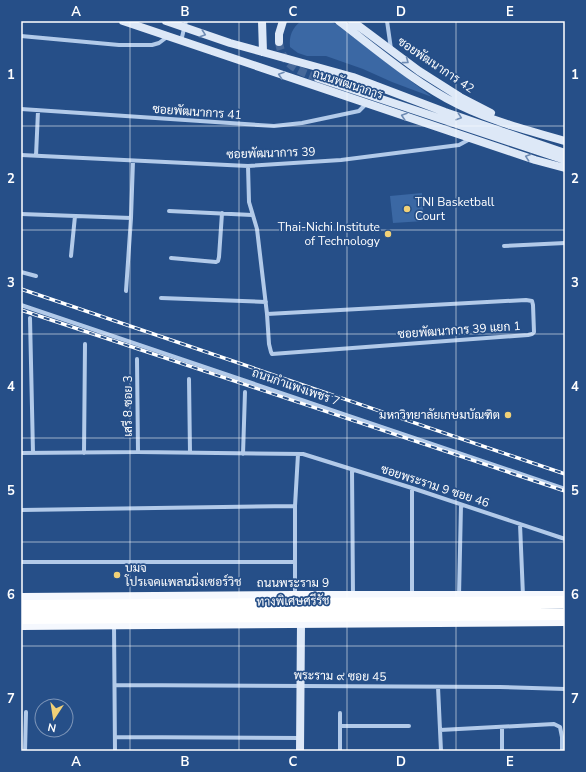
<svg xmlns="http://www.w3.org/2000/svg" width="586" height="772" font-family="'Nunito Sans',Sarabun,sans-serif">
	<style>
		.green { fill: #3b68a4 }
		.lines { fill: none; stroke-linecap: round; stroke-linejoin: round }
		.secondary-tunnel { stroke: #47699a; stroke-width: 8; stroke-dasharray: 8 4; stroke-linecap: butt }
		.street { stroke: #b2cae9; stroke-width: 4 }
		.secondary { stroke: #dde8f7; stroke-width: 8 }
		.primary { stroke: #f5f8fe; stroke-width: 10 }
		.highway { stroke: #fff; stroke-width: 12 }
		.rail-casing { stroke: #fff; stroke-width: 3.5 }
		.rail { stroke: #264f88; stroke-width: 2; stroke-dasharray: 6; stroke-linecap: butt }
		.oneway { stroke: #6f8cb4 }
		.grid { fill: none; stroke: #fff; stroke-width: 1; stroke-opacity: 0.55 }
		.poi-dot { fill: #f1d177; stroke: #264f88; stroke-width: 1.5 }
		.labels { text-anchor: middle; stroke-width: 3.5; stroke-linejoin: round; paint-order: stroke }
		.street-label { font-size: 12px; fill: #fff; stroke: #264f88 }
		.poi-label { font-size: 12px; fill: #fff; stroke: #264f88; text-anchor: start }
		.neatline { fill: none; stroke: #fff; stroke-width: 1.5 }
		.grid-label { font-size: 13px; text-anchor: middle; font-weight: bold; fill: #fff }
	</style>
	<rect width="100%" height="100%" fill="#264f88"/>
	<!-- green -->
	<path class="green" d="M 301,21 L 329,21 L 336,24 L 432,97 L 392,82 L 363,69 L 326,56 L 307,56 L 298,53 L 290,47 C 289,36 292,28 301,21 Z
		M 422,193 L 424,221 L 393,223 L 390,196 Z"/>
	<g class="lines">
		<!-- secondary-tunnel -->
		<path class="secondary-tunnel" d="M 279,42 C 282,65 298,71 318,78"/>
		<!-- street -->
		<path class="street" d="M 387,21 L 391,49
			M 21,36 L 119,45 L 152,45 L 159,43 L 167,37
			M 181,41 L 186,21
			M 21,109 L 274,126 L 302,123 L 359,111 L 367,103
			M 21,155 L 248,166 L 341,160 L 459,145 L 470,139
			M 36,156 L 38,111
			M 248,166 L 249,202 L 257,229 L 267,314 L 269,344 L 271,352 L 272,354 L 528,335 L 532,334 L 534,332 L 533,305 L 532,301 L 526,300 L 267,314
			M 169,211 L 252,215
			M 21,214 L 131,218
			M 504,246 L 565,243
			M 71,256 L 75,216
			M 171,258 L 216,262 L 218,261 L 219,257 L 222,213
			M 21,272 L 36,276
			M 126,291 L 131,218 L 133,161
			M 161,298 L 266,302
			M 21,305 L 565,489
			M 30,318 L 33,453
			M 137,359 L 138,452
			M 189,379 L 190,453
			M 21,453 L 138,452 L 303,454 L 412,488 L 565,539
			M 84,453 L 85,344
			M 243,454 L 245,392
			M 352,470 L 353,596
			M 412,488 L 412,596
			M 21,510 L 295,506
			M 520,524 L 523,596
			M 21,562 L 295,562
			M 295,595 L 295,506 L 298,454
			M 459,596 L 461,505
			M 114,625 L 115,751
			M 115,685 L 500,687 L 565,689
			M 438,687 L 441,751
			M 340,713 L 340,751
			M 340,726 L 409,726
			M 440,730 L 554,724 L 560,727 L 562,737 L 562,751
			M 115,737 L 300,738
			M 25,751 L 26,712
			M 502,751 L 502,727"/>
		<!-- secondary -->
		<path class="secondary" d="M 123,21 L 535,160 L 565,168
			M 166,21 L 230,43 L 353,77 L 445,112 L 565,153
			M 262,21 L 263,52
			M 339,21 C 377,50 415,83 459,105 C 492,121 529,131 565,141
			M 352,21 L 419,71 L 460,97 L 491,113
			M 279,42 L 279,34 L 283,21
			M 318,78 L 565,160
			M 300,751 L 301,623"/>
		<!-- primary -->
		<path class="primary" d="M 21,598 L 295,596 L 565,596
			M 21,625 L 565,621"/>
		<!-- highway -->
		<path class="highway" d="M 21,606 L 565,602
			M 21,618 L 565,614"/>
		<!-- rail casing -->
		<g class="rail-casing">
			<path id="rail" d="M 21,289 L 565,474
				M 21,310 L 565,491"/>
		</g>
		<!-- rail -->
		<use href="#rail" class="rail"/>
	</g>
	<!-- one-way arrows -->
	<defs><path id="oneway-chevron" d="M-2-3.5L2.5 0L-2 3.5" fill="none" stroke-width="1.6" stroke-linecap="round" stroke-linejoin="round"/></defs>
	<g class="oneway">
		<use href="#oneway-chevron" transform="translate(203 34) rotate(19)"/>
		<use href="#oneway-chevron" transform="translate(406 61) rotate(37)"/>
		<use href="#oneway-chevron" transform="translate(281 75) rotate(-162)"/>
		<use href="#oneway-chevron" transform="translate(404 116) rotate(-162)"/>
		<use href="#oneway-chevron" transform="translate(459 117) rotate(19)"/>
		<use href="#oneway-chevron" transform="translate(528 157) rotate(-161)"/>
	</g>
	<!-- grid -->
	<path class="grid" d="M 130,21 L 130,751M 239,21 L 239,751M 347,21 L 347,751M 456,21 L 456,751M 21,126 L 565,126M 21,230 L 565,230M 21,334 L 565,334M 21,438 L 565,438M 21,542 L 565,542M 21,646 L 565,646"/>
	<!-- markers -->
	<g class="poi-dot">
		<circle cx="407" cy="209" r="4"/>
		<circle cx="388" cy="234" r="4"/>
		<circle cx="508" cy="415" r="4"/>
		<circle cx="117" cy="575" r="4"/>
	</g>
	<g class="labels">
		<!-- street labels -->
		<g class="street-label">
			<text transform="translate(436 65) rotate(34)" y="4">ซอยพัฒนาการ 42</text>
			<text transform="translate(348 84) rotate(18)" y="4">ถนนพัฒนาการ</text>
			<text transform="translate(197 112) rotate(4)" y="4">ซอยพัฒนาการ 41</text>
			<text transform="translate(271 153) rotate(-2)" y="4">ซอยพัฒนาการ 39</text>
			<text transform="translate(459 330) rotate(-4)" y="4">ซอยพัฒนาการ 39 แยก 1</text>
			<text transform="translate(296 387) rotate(19)" y="4">ถนนกำแพงเพชร 7</text>
			<text transform="translate(128 406) rotate(-90)" y="4">เสรี 8 ซอย 3</text>
			<text transform="translate(435 486) rotate(18)" y="4">ซอยพระราม 9 ซอย 46</text>
			<text x="293" y="587">ถนนพระราม 9</text>
			<text transform="translate(293 601) rotate(-1)" y="4">ทางพิเศษศรีรัช</text>
			<text transform="translate(340 676) rotate(1)" y="4">พระราม ๙ ซอย 45</text>
		</g>
		<!-- poi labels -->
		<g class="poi-label">
			<text x="415" y="206">TNI Basketball<tspan x="415" dy="14">Court</tspan></text>
			<text x="380" y="231" text-anchor="end">Thai-Nichi Institute<tspan x="380" dy="14">of Technology</tspan></text>
			<text x="500" y="419" text-anchor="end">มหาวิทยาลัยเกษมบัณฑิต</text>
			<text x="125" y="572">บมจ<tspan x="125" dy="14">โปรเจคแพลนนิ่งเซอร์วิช</tspan></text>
		</g>
	</g>
	<!-- border -->
	<rect width="586" height="772" fill="none" stroke="#264f88" stroke-width="44"/>
	<!-- north arrow -->
	<g transform="translate(54 718) rotate(192)"><circle r="19" fill="#264f88" stroke="#7d95b8"/>
	<path d="M0-3L7 15L0 10L-7 15Z" fill="#f1d177"/>
	<text y="-6" font-size="11" font-weight="bold" text-anchor="middle" fill="#ffffff">N</text>
	</g>
	<rect x="22" y="22" width="542" height="728" class="neatline"/>
	<g class="grid-label">
		<text x="76" y="16">A</text>
		<text x="185" y="16">B</text>
		<text x="293" y="16">C</text>
		<text x="401" y="16">D</text>
		<text x="510" y="16">E</text>
		<text x="11" y="79">1</text>
		<text x="575" y="79">1</text>
		<text x="11" y="183">2</text>
		<text x="575" y="183">2</text>
		<text x="11" y="287">3</text>
		<text x="575" y="287">3</text>
		<text x="11" y="391">4</text>
		<text x="575" y="391">4</text>
		<text x="11" y="495">5</text>
		<text x="575" y="495">5</text>
		<text x="11" y="599">6</text>
		<text x="575" y="599">6</text>
		<text x="11" y="703">7</text>
		<text x="575" y="703">7</text>
		<text x="76" y="766">A</text>
		<text x="185" y="766">B</text>
		<text x="293" y="766">C</text>
		<text x="401" y="766">D</text>
		<text x="510" y="766">E</text>
	</g>
</svg>
